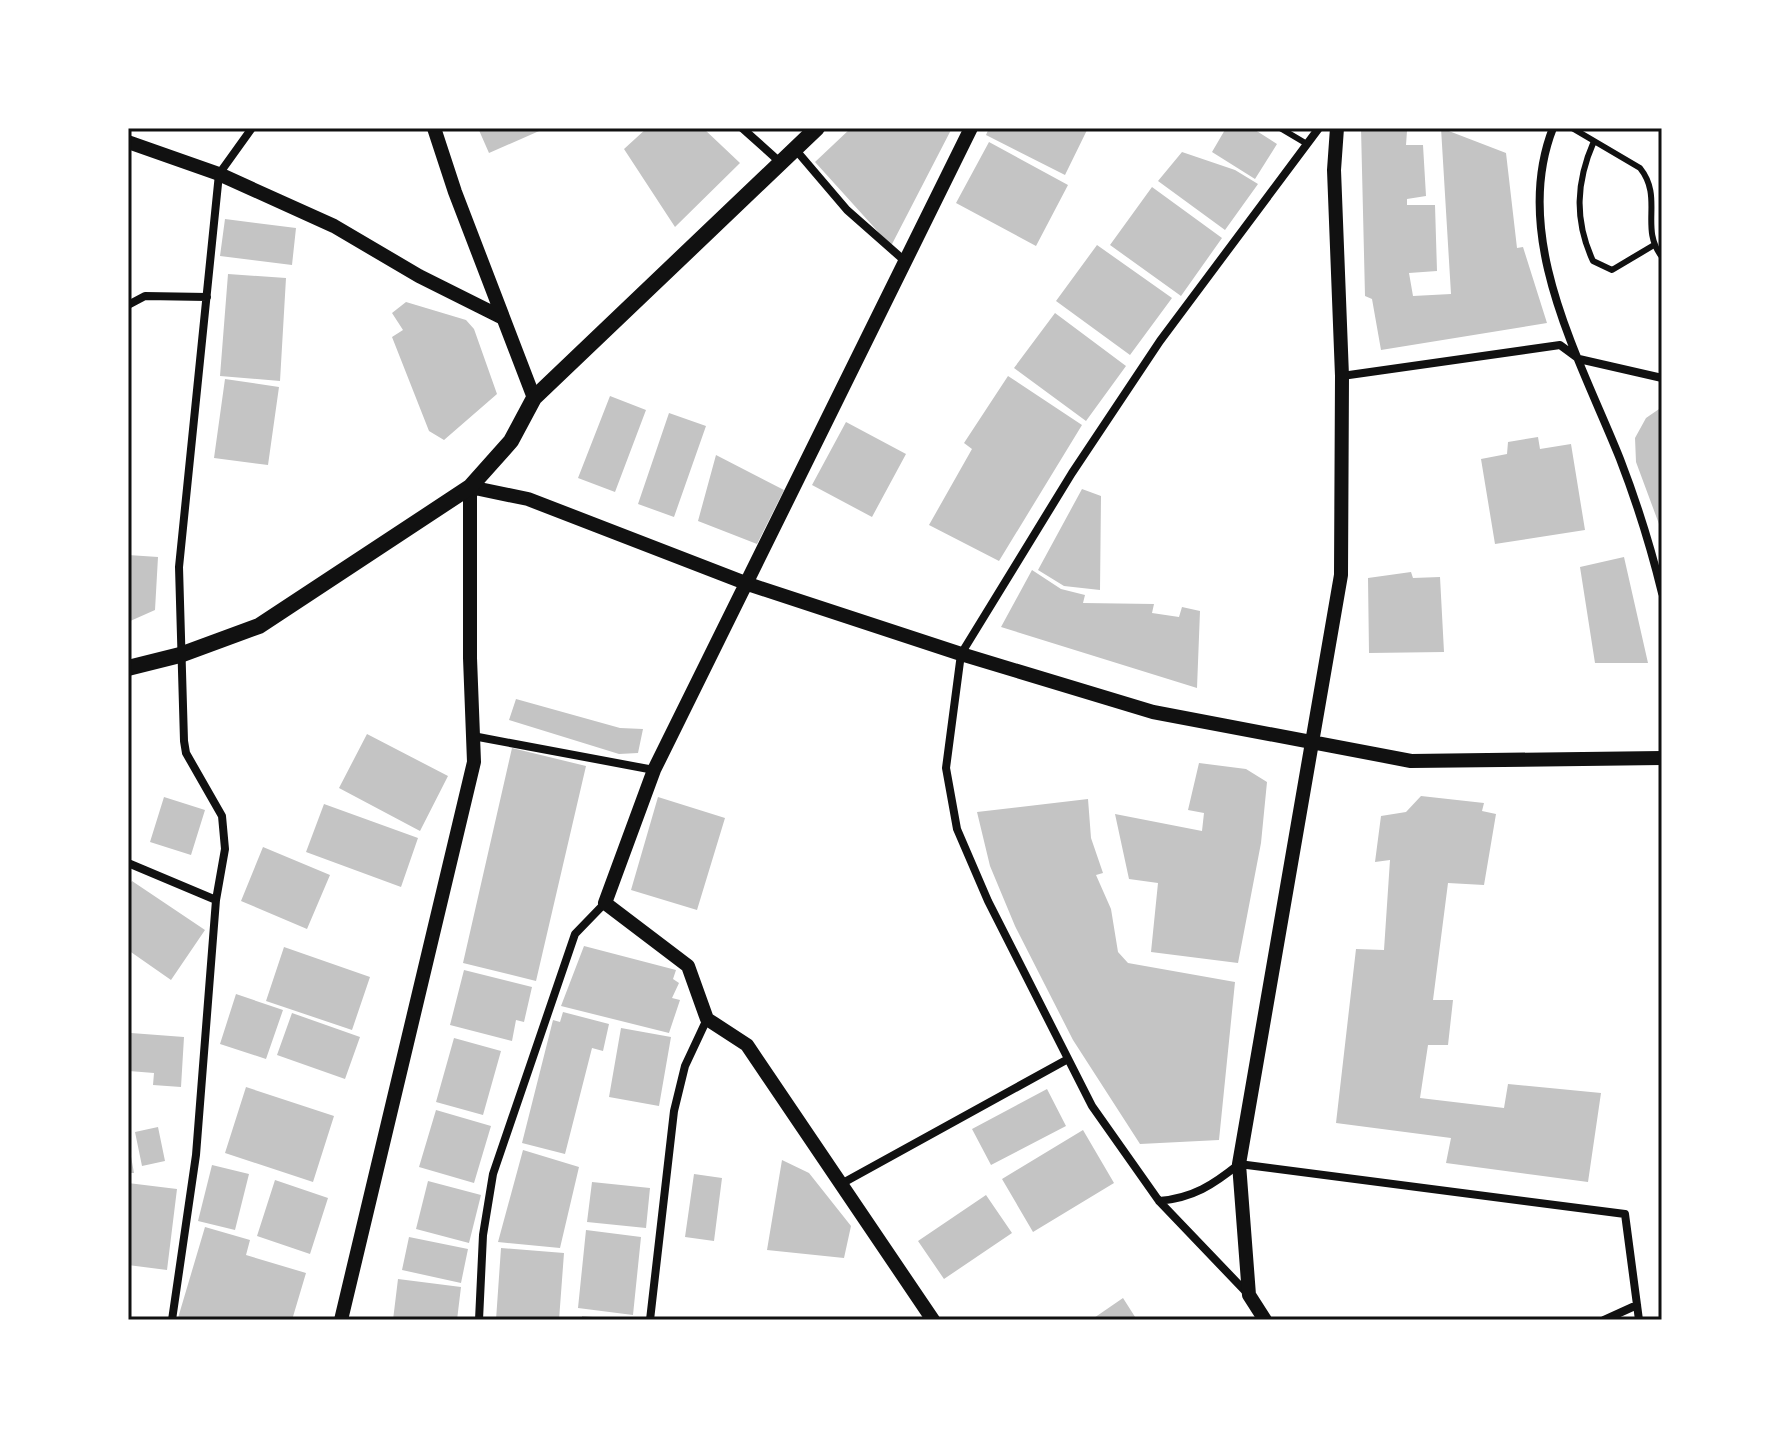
<svg xmlns="http://www.w3.org/2000/svg" width="1790" height="1448" font-family="Inter,sans-serif">
	<style>
		.building { fill: #c4c4c4 }
		.lines { fill: none; stroke-linecap: round; stroke-linejoin: round }
		.service { stroke: #111; stroke-width: 6 }
		.minor { stroke: #111; stroke-width: 8 }
		.tertiary { stroke: #111; stroke-width: 14 }
		.secondary { stroke: #111; stroke-width: 16 }
		.neatline { fill: none; stroke: #111; stroke-width: 3 }
	</style>
	<rect width="100%" height="100%" fill="#fff"/>
	<!-- building -->
	<path class="building" d="M 478,128 L 546,128 L 489,153 Z
		M 647,128 L 703,128 L 740,163 L 675,227 L 624,149 Z
		M 851,128 L 952,128 L 891,246 L 815,162 Z
		M 989,128 L 1088,128 L 1065,175 L 986,135 Z
		M 1226,128 L 1252,128 L 1277,144 L 1255,179 L 1212,152 Z
		M 1361,128 L 1415,128 L 1407,131 L 1406,145 L 1423,145 L 1426,196 L 1407,199 L 1407,205 L 1435,205 L 1437,271 L 1409,273 L 1413,296 L 1451,294 L 1441,128 L 1506,153 L 1517,248 L 1523,247 L 1547,323 L 1381,350 L 1372,299 L 1365,296 Z
		M 989,142 L 1068,185 L 1036,246 L 956,203 Z
		M 1182,152 L 1235,170 L 1258,184 L 1225,230 L 1158,181 Z
		M 1152,187 L 1222,238 L 1181,296 L 1110,245 Z
		M 225,219 L 296,228 L 292,265 L 220,256 Z
		M 1097,245 L 1172,298 L 1130,355 L 1056,301 Z
		M 228,274 L 286,278 L 280,381 L 220,376 Z
		M 406,302 L 466,320 L 474,329 L 497,394 L 444,440 L 429,431 L 392,337 L 403,330 L 392,313 Z
		M 1055,313 L 1126,366 L 1086,421 L 1014,368 Z
		M 1008,376 L 1082,425 L 999,561 L 929,525 L 972,449 L 964,443 Z
		M 225,379 L 279,387 L 268,465 L 214,458 Z
		M 610,396 L 646,410 L 615,492 L 578,478 Z
		M 1662,407 L 1662,524 L 1659,524 L 1636,462 L 1635,438 L 1646,418 Z
		M 669,413 L 706,426 L 674,517 L 638,504 Z
		M 846,422 L 906,454 L 872,517 L 812,485 Z
		M 1538,437 L 1540,449 L 1571,444 L 1585,530 L 1495,544 L 1481,459 L 1507,454 L 1508,442 Z
		M 716,455 L 784,490 L 757,544 L 698,521 Z
		M 1082,489 L 1101,496 L 1100,590 L 1064,586 L 1038,570 Z
		M 128,555 L 158,557 L 155,610 L 128,622 Z
		M 1624,557 L 1648,663 L 1595,663 L 1580,567 Z
		M 1032,570 L 1061,589 L 1085,595 L 1083,603 L 1154,604 L 1152,613 L 1179,617 L 1182,607 L 1200,611 L 1197,688 L 1001,627 Z
		M 1411,572 L 1413,578 L 1440,577 L 1444,652 L 1369,653 L 1368,578 Z
		M 516,699 L 620,728 L 643,729 L 638,753 L 619,754 L 509,720 Z
		M 367,734 L 448,776 L 420,831 L 339,788 Z
		M 512,748 L 586,766 L 536,981 L 463,963 Z
		M 1199,763 L 1246,769 L 1267,782 L 1261,843 L 1238,963 L 1151,952 L 1158,883 L 1129,879 L 1115,814 L 1202,831 L 1204,813 L 1188,810 Z
		M 1421,796 L 1484,803 L 1482,811 L 1496,814 L 1484,885 L 1448,883 L 1433,1000 L 1453,1000 L 1448,1045 L 1428,1045 L 1420,1098 L 1504,1108 L 1508,1084 L 1601,1093 L 1588,1182 L 1446,1163 L 1451,1138 L 1336,1123 L 1356,949 L 1384,950 L 1390,860 L 1375,862 L 1381,816 L 1406,812 Z
		M 164,797 L 205,810 L 191,855 L 150,842 Z
		M 658,797 L 725,818 L 697,910 L 631,890 Z
		M 1088,799 L 1091,838 L 1103,873 L 1096,875 L 1111,909 L 1118,952 L 1128,963 L 1235,982 L 1219,1140 L 1140,1144 L 1073,1040 L 1015,926 L 990,866 L 977,812 Z
		M 324,804 L 418,838 L 401,887 L 306,852 Z
		M 263,847 L 330,875 L 307,929 L 241,901 Z
		M 132,881 L 205,930 L 171,980 L 128,950 L 128,887 Z
		M 584,946 L 676,970 L 673,979 L 679,983 L 672,998 L 680,1000 L 669,1033 L 561,1006 Z
		M 284,947 L 370,977 L 352,1030 L 266,1001 Z
		M 464,970 L 532,987 L 524,1022 L 516,1020 L 512,1041 L 450,1025 Z
		M 236,994 L 283,1010 L 266,1059 L 220,1044 Z
		M 563,1012 L 609,1024 L 603,1051 L 592,1048 L 565,1154 L 522,1143 L 553,1020 L 560,1022 Z
		M 292,1013 L 360,1037 L 345,1079 L 277,1055 Z
		M 621,1028 L 671,1037 L 659,1106 L 609,1097 Z
		M 131,1033 L 184,1037 L 181,1087 L 153,1085 L 154,1073 L 129,1071 Z
		M 454,1038 L 501,1051 L 483,1115 L 436,1102 Z
		M 246,1087 L 334,1116 L 313,1182 L 225,1153 Z
		M 1047,1089 L 1066,1126 L 991,1165 L 972,1129 Z
		M 436,1110 L 491,1126 L 474,1183 L 419,1167 Z
		M 158,1127 L 165,1161 L 142,1166 L 135,1132 Z
		M 1083,1130 L 1114,1183 L 1033,1232 L 1002,1179 Z
		M 128,1140 L 134,1173 L 128,1173 Z
		M 523,1150 L 579,1167 L 560,1248 L 498,1242 Z
		M 782,1160 L 809,1173 L 851,1226 L 844,1258 L 767,1250 Z
		M 212,1165 L 249,1174 L 235,1230 L 198,1221 Z
		M 694,1174 L 722,1178 L 714,1241 L 685,1237 Z
		M 275,1180 L 328,1198 L 310,1254 L 257,1236 Z
		M 428,1181 L 481,1195 L 469,1243 L 416,1229 Z
		M 592,1182 L 650,1188 L 646,1228 L 587,1222 Z
		M 128,1183 L 177,1189 L 167,1270 L 128,1265 Z
		M 986,1195 L 1012,1233 L 944,1279 L 918,1241 Z
		M 205,1227 L 250,1240 L 246,1255 L 306,1273 L 292,1320 L 178,1318 Z
		M 586,1230 L 641,1237 L 633,1315 L 578,1308 Z
		M 409,1237 L 468,1249 L 461,1283 L 402,1270 Z
		M 501,1248 L 564,1253 L 559,1320 L 496,1320 Z
		M 398,1279 L 461,1287 L 457,1320 L 393,1320 Z
		M 1123,1298 L 1137,1320 L 1091,1320 Z
		M 582,1316 L 604,1318 L 604,1320 L 582,1320 Z"/>
	<g class="lines">
		<!-- service -->
		<path class="service" d="M 1280,128 L 1307,144
			M 1572,128 L 1640,168 C 1664,198 1639,228 1662,257
			M 1594,141 C 1576,182 1574,220 1593,261 L 1612,270 L 1654,245"/>
		<!-- minor -->
		<path class="minor" d="M 742,128 L 781,163
			M 1553,128 C 1510,237 1580,359 1620,459 C 1637,503 1651,548 1662,593
			M 795,149 L 847,210 L 906,262
			M 128,305 L 145,296 L 207,297
			M 1342,376 L 1560,345 L 1579,359 L 1662,378
			M 473,736 L 654,770
			M 128,863 L 216,900
			M 841,1184 L 1068,1059
			M 1159,1201 C 1193,1198 1213,1185 1239,1164 L 1625,1214 L 1639,1320
			M 1248,1294 L 1159,1201 L 1092,1106 L 988,901 L 957,829 L 946,768 L 961,654 L 1072,473 L 1160,341 L 1319,128
			M 172,1320 L 196,1155 L 216,900 L 225,849 L 222,816 L 186,753 L 184,741 L 179,567 L 219,174 L 252,128
			M 479,1320 L 483,1235 L 493,1174 L 575,934 L 605,903
			M 650,1320 L 674,1111 L 685,1066 L 707,1019
			M 1604,1320 L 1637,1305"/>
		<!-- tertiary -->
		<path class="tertiary" d="M 434,128 L 455,192 L 534,398
			M 128,142 L 219,174 L 334,226 L 419,276 L 503,318
			M 341,1320 L 474,762 L 470,658 L 470,487 L 528,499 L 748,584 L 961,654 L 1153,712 L 1411,761 L 1662,758
			M 933,1320 L 747,1045 L 707,1019 L 688,966 L 605,903 L 654,770 L 971,128
			M 1265,1320 L 1249,1295 L 1239,1164 L 1341,575 L 1342,376 L 1334,170 L 1337,128"/>
		<!-- secondary -->
		<path class="secondary" d="M 128,668 L 180,655 L 259,626 L 470,487 L 511,441 L 534,398 L 817,128"/>
	</g>
	<!-- border -->
	<rect width="1790" height="1448" fill="none" stroke="#ffffff" stroke-width="260"/>
	<rect x="130" y="130" width="1530" height="1188" class="neatline"/>
</svg>
